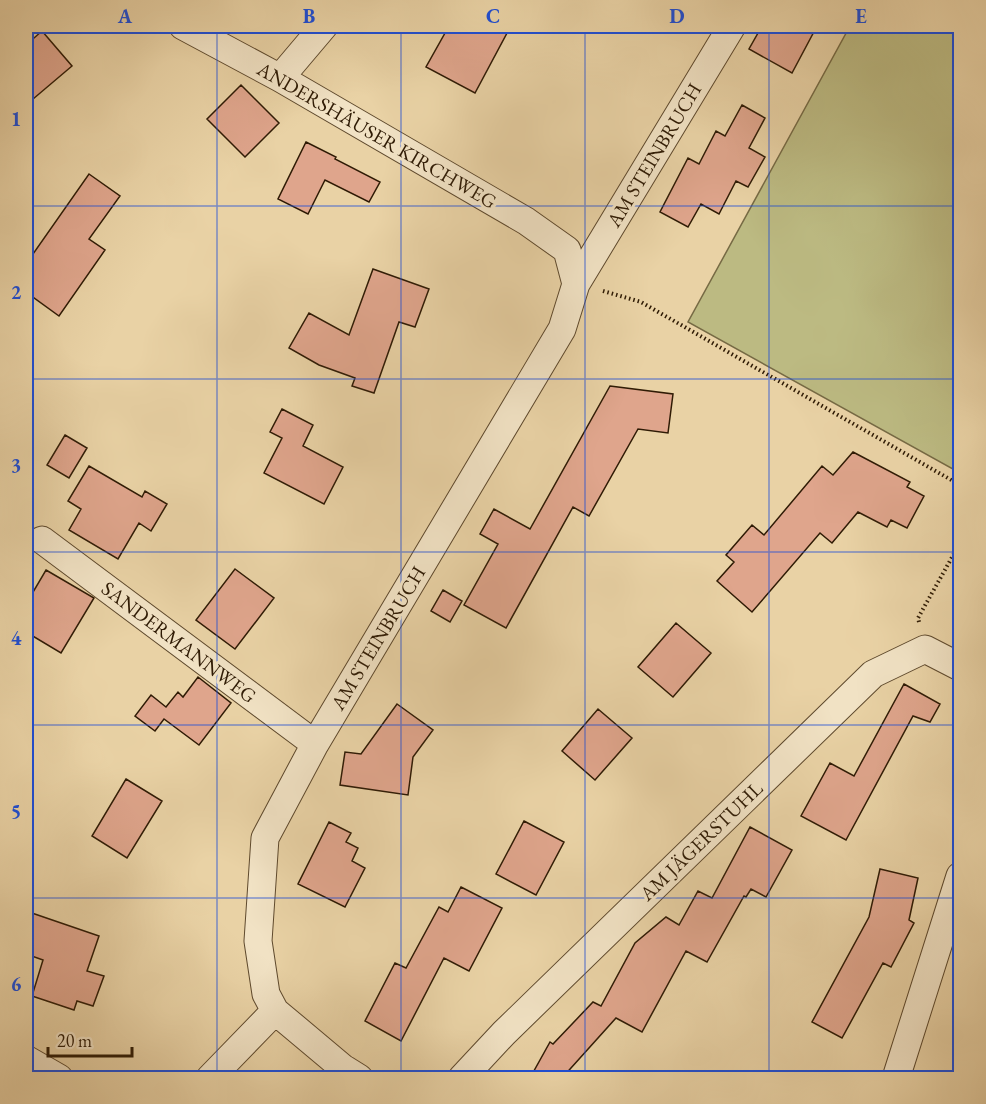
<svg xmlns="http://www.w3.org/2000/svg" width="986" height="1104" font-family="'EB Garamond',serif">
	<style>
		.green { fill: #bcba82; stroke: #766a44; stroke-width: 1.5 }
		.building { fill: #dfa58c; stroke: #2f1b05; stroke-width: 1.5 }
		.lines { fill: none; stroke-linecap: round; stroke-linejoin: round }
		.minor-casing { stroke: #5e492d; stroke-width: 29 }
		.path { stroke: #2f1b05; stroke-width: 4; stroke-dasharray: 1.5 3; stroke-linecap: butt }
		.minor { stroke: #f1e2c4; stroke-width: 27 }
		.grid { fill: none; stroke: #1d4ed8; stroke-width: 1.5; stroke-opacity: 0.55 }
		.labels { text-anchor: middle; stroke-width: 6; stroke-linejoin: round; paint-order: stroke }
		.street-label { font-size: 20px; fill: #2f1b05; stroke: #f1e2c4 }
		.neatline { fill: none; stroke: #1d4ed8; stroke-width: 2 }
		.grid-label { font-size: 20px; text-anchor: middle; font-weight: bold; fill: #1d4ed8 }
	</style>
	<rect width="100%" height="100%" fill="#e9d2a5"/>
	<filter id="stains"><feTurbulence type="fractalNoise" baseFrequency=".00333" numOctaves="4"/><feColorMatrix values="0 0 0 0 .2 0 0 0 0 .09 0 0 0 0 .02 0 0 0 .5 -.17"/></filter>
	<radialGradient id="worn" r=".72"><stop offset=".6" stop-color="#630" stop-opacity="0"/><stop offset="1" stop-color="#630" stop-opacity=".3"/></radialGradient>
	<!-- green -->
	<path class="green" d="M 850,26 L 960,26 L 960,473 L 688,322 Z"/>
	<!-- building -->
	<path class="building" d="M 449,26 L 494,26 L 507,33 L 475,93 L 426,67 Z
		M 762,26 L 817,26 L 792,73 L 749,49 Z
		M 42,31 L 72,66 L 26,105 L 26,45 Z
		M 241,85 L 279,123 L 245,157 L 207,119 Z
		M 742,105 L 765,118 L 749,148 L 765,157 L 748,187 L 736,181 L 719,214 L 701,204 L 688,227 L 660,212 L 688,158 L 699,164 L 716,131 L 725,136 Z
		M 306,142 L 336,157 L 335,159 L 380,182 L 369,202 L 325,180 L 308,214 L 278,199 Z
		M 89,174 L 120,196 L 89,239 L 105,250 L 59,316 L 26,292 L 26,264 Z
		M 373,269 L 429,289 L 415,327 L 399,322 L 374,393 L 352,386 L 355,378 L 319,365 L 289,348 L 309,313 L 349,335 Z
		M 610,386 L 673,394 L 668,433 L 638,429 L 589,516 L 573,507 L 506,628 L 464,605 L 498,544 L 480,534 L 494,509 L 530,529 Z
		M 282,409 L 313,425 L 303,446 L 343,467 L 324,504 L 264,473 L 282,438 L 270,432 Z
		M 65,435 L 87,448 L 69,478 L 47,465 Z
		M 853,452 L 910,482 L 907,487 L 924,496 L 907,528 L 891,520 L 887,527 L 858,512 L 832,543 L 820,533 L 752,612 L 717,581 L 734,562 L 726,555 L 752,525 L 764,535 L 822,466 L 833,475 Z
		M 89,466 L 142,497 L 145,491 L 167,504 L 151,531 L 139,523 L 118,559 L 69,530 L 81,509 L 68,501 Z
		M 235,569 L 274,598 L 235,649 L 196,620 Z
		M 46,570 L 94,598 L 61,653 L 26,632 L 26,604 Z
		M 443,590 L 462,601 L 450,622 L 431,611 Z
		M 676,623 L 711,653 L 673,697 L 638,667 Z
		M 198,677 L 231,703 L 199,745 L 164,719 L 155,731 L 135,716 L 151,695 L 166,707 L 178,692 L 183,697 Z
		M 904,684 L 940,704 L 930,722 L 913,716 L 846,840 L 801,816 L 830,763 L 854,776 Z
		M 397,704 L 433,730 L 413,757 L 408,795 L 340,785 L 345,752 L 361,754 Z
		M 598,709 L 632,738 L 595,780 L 562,751 Z
		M 126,779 L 162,801 L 127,858 L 92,836 Z
		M 524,821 L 564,842 L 536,895 L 496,874 Z
		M 329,822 L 351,833 L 346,842 L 358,848 L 352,861 L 365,868 L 345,907 L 298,884 Z
		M 750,827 L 792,850 L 766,897 L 751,889 L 746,897 L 744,896 L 707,962 L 686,951 L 642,1032 L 616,1018 L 562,1078 L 530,1078 L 550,1042 L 553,1044 L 593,1002 L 601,1006 L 635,943 L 666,917 L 679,925 L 698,891 L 712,898 Z
		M 880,869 L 918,878 L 909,920 L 914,923 L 891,967 L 883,963 L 842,1038 L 812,1022 L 869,917 Z
		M 461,887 L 502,908 L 469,971 L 444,958 L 401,1041 L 365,1021 L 395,963 L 406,968 L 439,907 L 448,912 Z
		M 26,911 L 99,936 L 87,971 L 104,976 L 93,1006 L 77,1001 L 74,1010 L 32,996 L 43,960 L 26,954 Z"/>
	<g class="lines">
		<!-- minor casing -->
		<g class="minor-casing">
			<path id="minor" d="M 183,26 L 280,78 L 526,221 L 567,250 L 576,284 L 562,329 L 315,744 L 265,838 L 258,941 L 266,994 L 275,1011 L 343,1068 L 359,1078
				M 280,78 L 324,26
				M 576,284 L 732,26
				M 42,540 L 315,744
				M 26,1059 L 59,1078
				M 210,1078 L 275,1011
				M 462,1078 L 504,1033 L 873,674 L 925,649 L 960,667
				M 896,1078 L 960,876"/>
		</g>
		<!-- path -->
		<path class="path" d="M 603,291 L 641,302 L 960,485
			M 919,622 L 918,618 L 960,543"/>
		<!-- minor -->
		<use href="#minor" class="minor"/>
	</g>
	<!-- grid -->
	<path class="grid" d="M 217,26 L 217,1078M 401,26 L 401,1078M 585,26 L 585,1078M 769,26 L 769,1078M 26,206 L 960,206M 26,379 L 960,379M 26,552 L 960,552M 26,725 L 960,725M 26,898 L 960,898"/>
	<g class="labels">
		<!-- street labels -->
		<g class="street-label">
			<text transform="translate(377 135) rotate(30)" y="7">ANDERSHÄUSER KIRCHWEG</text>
			<text transform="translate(654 155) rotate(-59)" y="7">AM STEINBRUCH</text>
			<text transform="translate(378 638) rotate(-59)" y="7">AM STEINBRUCH</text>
			<text transform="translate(179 642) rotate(37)" y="7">SANDERMANNWEG</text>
			<text transform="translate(701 841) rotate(-44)" y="7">AM JÄGERSTUHL</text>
		</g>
	</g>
	<!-- margin -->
	<rect width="986" height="1104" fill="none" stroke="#e9d2a5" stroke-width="66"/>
	<!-- scale -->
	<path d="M48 1047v9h84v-9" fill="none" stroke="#2f1b05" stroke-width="3"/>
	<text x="57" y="1047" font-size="18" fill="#2f1b05" stroke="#f1e2c4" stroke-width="4.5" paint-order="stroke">20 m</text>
	<rect x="33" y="33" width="920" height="1038" class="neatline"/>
	<g class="grid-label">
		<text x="125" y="23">A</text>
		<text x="309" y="23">B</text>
		<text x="493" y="23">C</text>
		<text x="677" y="23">D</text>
		<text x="861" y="23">E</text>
		<text x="16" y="126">1</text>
		<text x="16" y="299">2</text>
		<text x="16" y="472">3</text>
		<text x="16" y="645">4</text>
		<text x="16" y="818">5</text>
		<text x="16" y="991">6</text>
	</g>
	<rect width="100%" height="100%" filter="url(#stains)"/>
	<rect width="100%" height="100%" fill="url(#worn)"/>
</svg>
